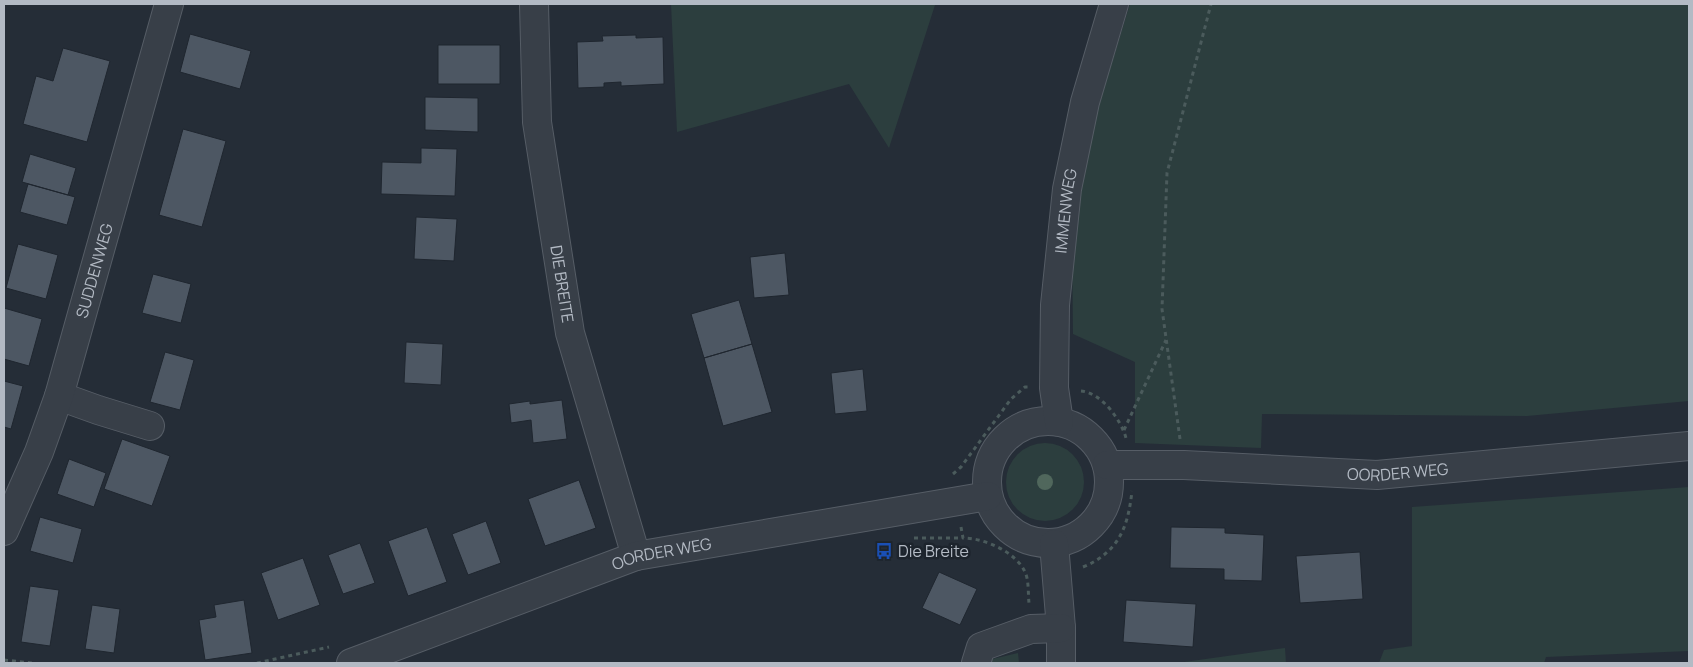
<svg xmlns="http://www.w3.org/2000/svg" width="1693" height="667" font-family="Manrope,sans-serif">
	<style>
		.green { fill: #2c3e3e }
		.building { fill: #4d5763; stroke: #1f262f }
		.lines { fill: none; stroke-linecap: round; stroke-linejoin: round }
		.minor-casing { stroke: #565d66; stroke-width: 30 }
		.path { stroke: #4b5b5c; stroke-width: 3; stroke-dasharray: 4 4; stroke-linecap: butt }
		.minor { stroke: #383f48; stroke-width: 28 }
		.tree { fill: #50675c }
		.labels { text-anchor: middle; stroke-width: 5; stroke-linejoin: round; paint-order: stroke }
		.street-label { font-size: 16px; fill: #b3bac4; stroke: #1d242d }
		.poi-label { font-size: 16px; fill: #b3bac4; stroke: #1d242d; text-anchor: start }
	</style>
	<rect width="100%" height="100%" fill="#252d37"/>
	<!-- green -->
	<path class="green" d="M 671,4 L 931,4 L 935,5 L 889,148 L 849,84 L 677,132 Z
		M 1130,4 L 1689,4 L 1689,401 L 1527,416 L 1262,414 L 1261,448 L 1135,443 L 1135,362 L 1073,334 L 1072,243 L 1085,149 Z
		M1006 482a39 39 0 1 1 78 0a39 39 0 1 1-78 0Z
		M 1689,487 L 1689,651 L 1546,657 L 1544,663 L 1379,663 L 1384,650 L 1412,646 L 1412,507 Z
		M 1285,648 L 1286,663 L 1177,663 Z
		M 1018,653 L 1019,663 L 987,663 L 988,660 Z"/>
	<!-- building -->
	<path class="building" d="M 190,34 L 251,51 L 240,89 L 180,72 Z
		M 636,35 L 636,38 L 663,37 L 664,84 L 621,86 L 621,82 L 604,83 L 604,87 L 578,88 L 577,42 L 603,41 L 602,36 Z
		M 438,45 L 500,45 L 500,84 L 438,84 Z
		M 63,48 L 110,61 L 87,142 L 23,124 L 36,76 L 53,81 Z
		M 425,97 L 478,98 L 478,132 L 425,130 Z
		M 183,129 L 226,141 L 202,227 L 159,215 Z
		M 421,148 L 457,149 L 455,196 L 381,194 L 382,162 L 421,163 Z
		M 30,154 L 76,168 L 68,195 L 22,182 Z
		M 28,184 L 75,197 L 67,225 L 20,212 Z
		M 416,217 L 457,219 L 454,261 L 414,259 Z
		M 18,244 L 58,255 L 46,299 L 6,288 Z
		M 785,253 L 789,295 L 754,298 L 750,257 Z
		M 153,274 L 191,284 L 181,323 L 142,313 Z
		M 739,300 L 752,344 L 704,358 L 691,314 Z
		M 4,308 L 42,319 L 29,366 L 4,359 Z
		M 406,342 L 443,344 L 441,385 L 404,383 Z
		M 752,344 L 772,412 L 723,426 L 704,358 Z
		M 165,352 L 194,360 L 180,410 L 150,402 Z
		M 863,369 L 867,411 L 835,414 L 831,373 Z
		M 4,381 L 23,386 L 11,429 L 4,427 Z
		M 562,400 L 567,439 L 533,443 L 531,420 L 511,423 L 509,404 L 530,401 L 530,404 Z
		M 122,439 L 170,456 L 152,506 L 104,489 Z
		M 69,459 L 106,473 L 94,507 L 57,494 Z
		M 579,480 L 596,528 L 545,546 L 528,499 Z
		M 40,517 L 82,529 L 73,563 L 30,551 Z
		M 486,521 L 501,563 L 468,575 L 452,534 Z
		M 427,527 L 447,582 L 408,596 L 388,541 Z
		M 1171,527 L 1225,528 L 1225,533 L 1264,535 L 1262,581 L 1224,580 L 1224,569 L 1170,568 Z
		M 360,543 L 375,583 L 343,594 L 328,555 Z
		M 1360,552 L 1363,599 L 1300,603 L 1296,556 Z
		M 303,558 L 320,605 L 278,620 L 261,573 Z
		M 939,572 L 977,589 L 960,625 L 922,608 Z
		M 30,586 L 59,590 L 50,646 L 21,642 Z
		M 244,600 L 252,653 L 205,660 L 199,620 L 216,617 L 214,605 Z
		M 1126,600 L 1196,604 L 1193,647 L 1123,642 Z
		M 92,605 L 120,609 L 114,653 L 85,649 Z"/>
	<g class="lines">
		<!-- minor casing -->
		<g class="minor-casing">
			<g id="minor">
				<path id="s1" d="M 534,4 L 537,122 L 570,333 L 636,556"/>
				<path d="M 59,396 L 98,410 L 150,426"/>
				<circle cx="1048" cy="482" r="61"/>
				<path id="s2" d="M 1059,422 L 1054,388 L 1055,305 L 1067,189 L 1085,102 L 1114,4"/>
				<path id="s3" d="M 1107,465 L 1184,465 L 1377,475 L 1689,446"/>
				<path id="s4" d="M 4,531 L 39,452 L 59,396 L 169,4"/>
				<path d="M 1054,544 L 1061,628 L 1061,663"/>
				<path id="s5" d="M 351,663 L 636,556 L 988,496"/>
				<path d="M 976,663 L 981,647 L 1031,629 L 1061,628"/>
			</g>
		</g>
		<!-- path -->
		<path class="path" d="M 1081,391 C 1102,393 1121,420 1126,438
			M 1124,430 L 1166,340
			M 1180,439 L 1162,309 L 1167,173 L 1211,4
			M 953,474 L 961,467 L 1011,399 L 1025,387 L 1028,387
			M 961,527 L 963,538 C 984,538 1016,552 1025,572 C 1029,580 1028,594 1029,603
			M 914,538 L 963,538
			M 1083,567 C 1119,552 1128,527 1132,491
			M 4,660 L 32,663
			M 257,663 L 329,647"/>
		<!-- minor -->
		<use href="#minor" class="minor"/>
	</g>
	<!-- trees -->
	<circle class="tree" cx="1045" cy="482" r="8"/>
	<!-- icons -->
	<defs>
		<g id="bus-bare" transform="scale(1.35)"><path d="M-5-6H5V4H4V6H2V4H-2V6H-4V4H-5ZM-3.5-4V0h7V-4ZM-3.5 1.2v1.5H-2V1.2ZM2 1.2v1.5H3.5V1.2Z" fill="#1a4fb4" stroke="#1d242d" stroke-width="2.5" paint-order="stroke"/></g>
	</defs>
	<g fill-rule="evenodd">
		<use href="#bus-bare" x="884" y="551"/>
	</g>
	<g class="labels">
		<!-- street labels -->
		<g class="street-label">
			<text dy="6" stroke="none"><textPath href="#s2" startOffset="212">IMMENWEG</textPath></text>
			<text dy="6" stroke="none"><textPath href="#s4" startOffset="276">SUDDENWEG</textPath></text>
			<text dy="6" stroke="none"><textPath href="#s1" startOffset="282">DIE BREITE</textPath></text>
			<text dy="6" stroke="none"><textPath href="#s3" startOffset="291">OORDER WEG</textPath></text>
			<text dy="6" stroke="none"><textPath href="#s5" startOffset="330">OORDER WEG</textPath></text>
		</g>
		<!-- poi labels -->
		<g class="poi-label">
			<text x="898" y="557">Die Breite</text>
		</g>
	</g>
	<!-- border -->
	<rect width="1693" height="667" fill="none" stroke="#b3bac4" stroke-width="10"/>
</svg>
